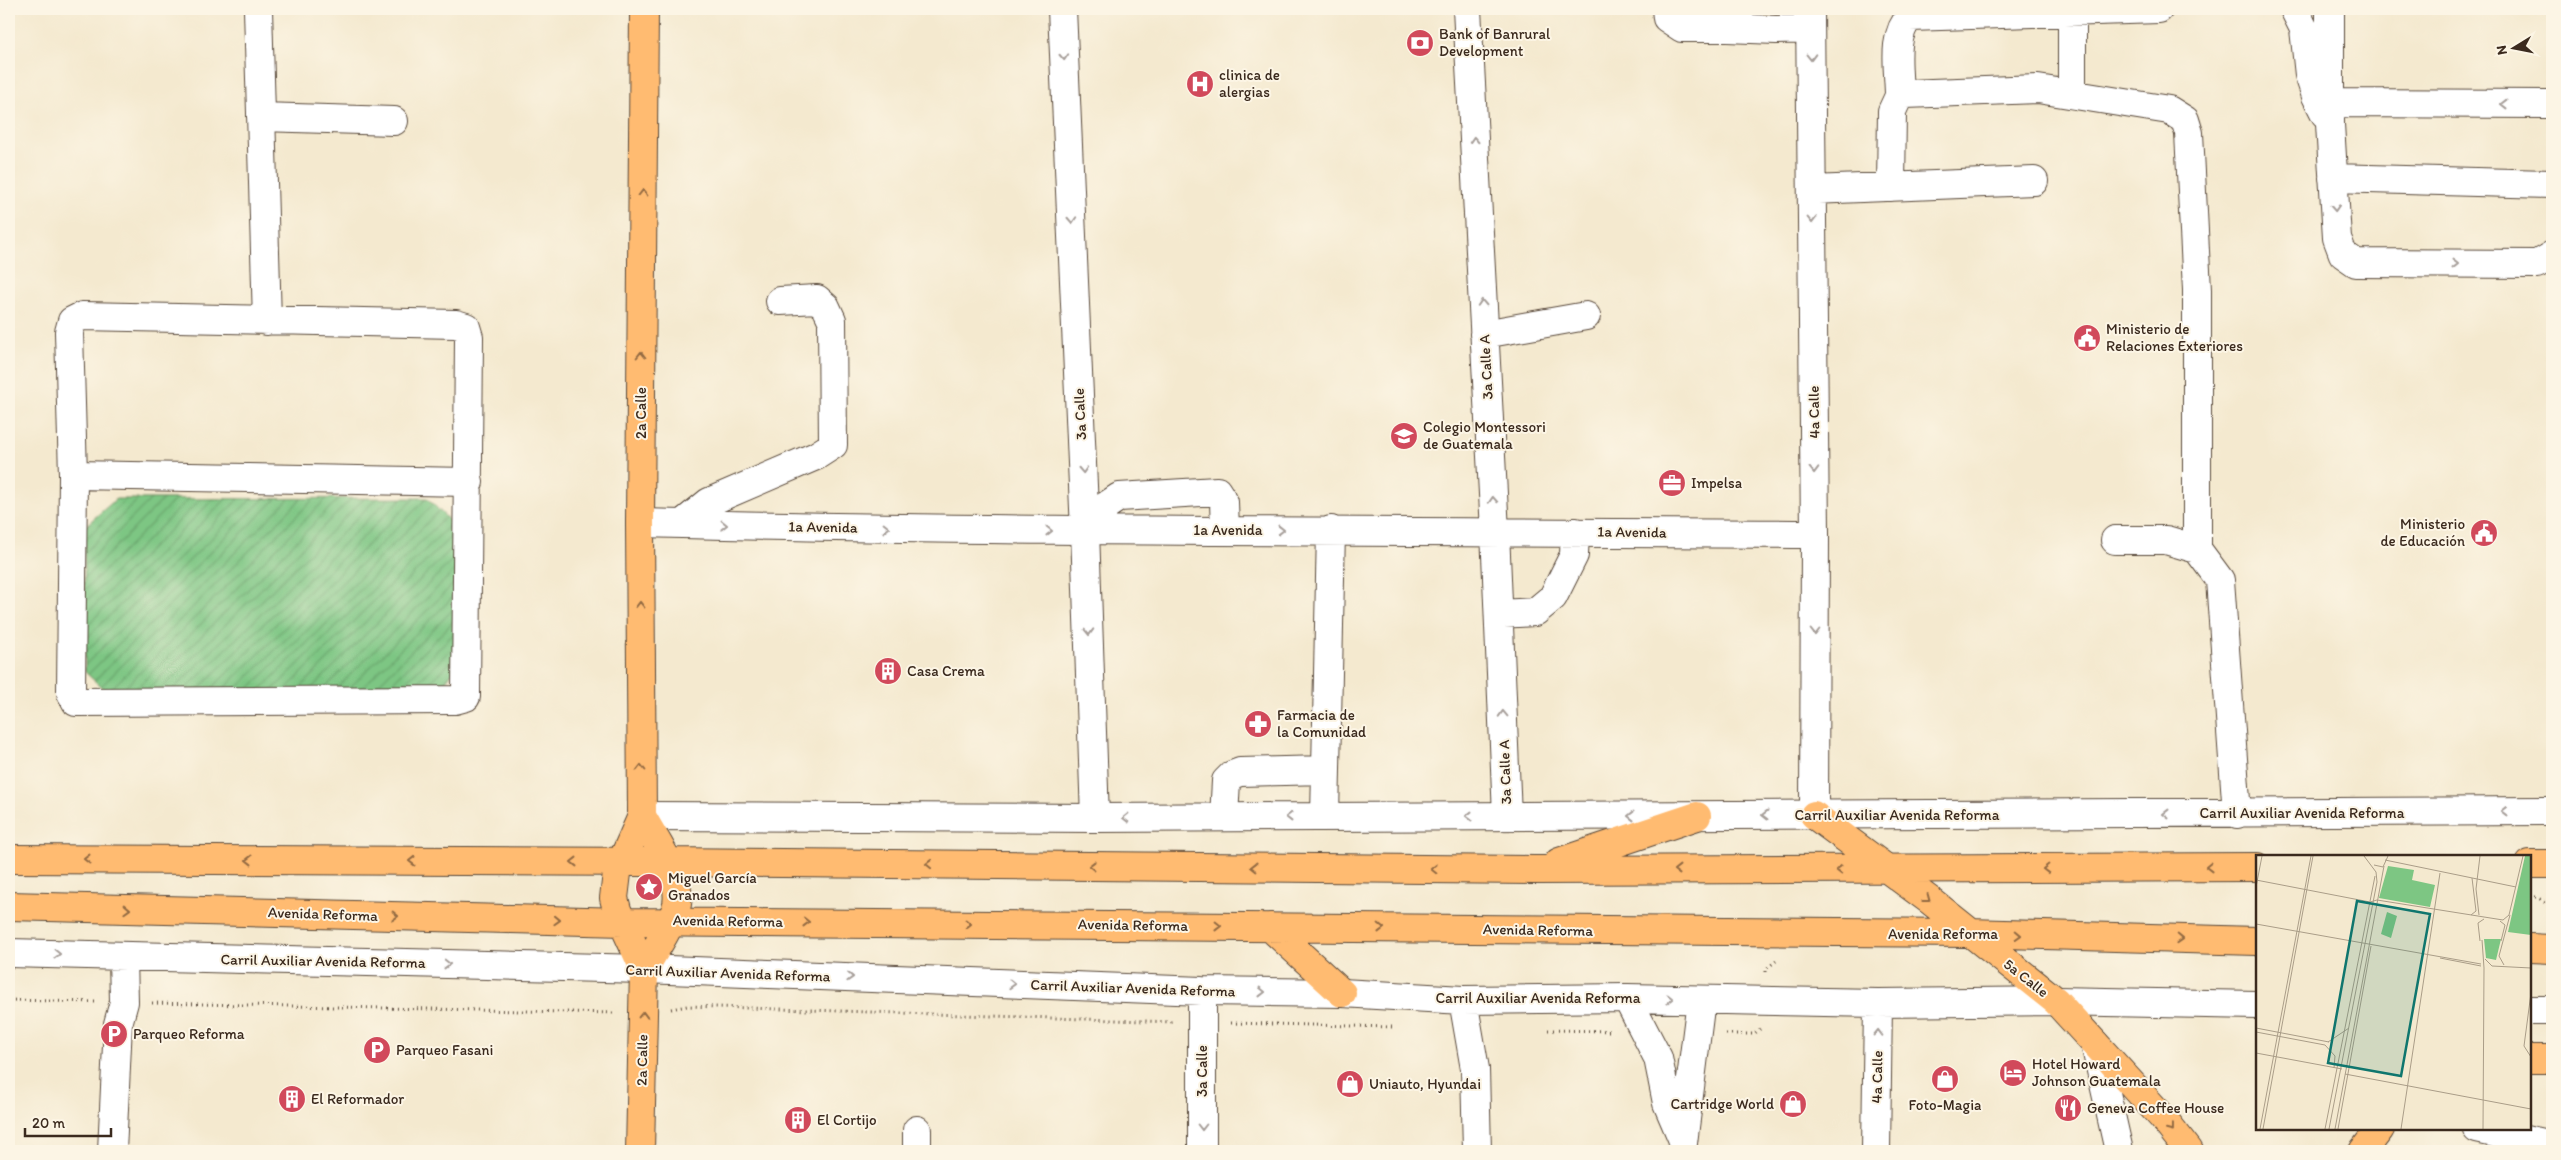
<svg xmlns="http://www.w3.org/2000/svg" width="2561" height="1160" font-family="Itim,sans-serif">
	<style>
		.garden { fill: url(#garden-furrows); stroke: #5c7850 }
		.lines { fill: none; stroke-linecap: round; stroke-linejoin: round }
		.minor-casing { stroke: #574739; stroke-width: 30 }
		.major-casing { stroke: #574739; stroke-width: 30 }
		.path { stroke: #574739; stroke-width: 3; stroke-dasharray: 1 4; stroke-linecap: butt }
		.minor { stroke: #fff; stroke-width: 28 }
		.major { stroke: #ffbb71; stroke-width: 28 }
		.oneway { stroke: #a79f9a }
		.oneway2 { stroke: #936b43 }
		.labels { text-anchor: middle; stroke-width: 4; stroke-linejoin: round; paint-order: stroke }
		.poi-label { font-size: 15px; fill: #3b2a1e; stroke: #fcf5e5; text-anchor: start }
		.street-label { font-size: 15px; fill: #3b2a1e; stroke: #fcf5e5 }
		.inset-road { fill: none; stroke: #aa9d88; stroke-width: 1 }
		.view { fill: #0f766e; fill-opacity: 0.15; stroke: #0f766e; stroke-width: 2.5 }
		.inset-edge { fill: none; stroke: #3b2a1e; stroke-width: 2.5 }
	</style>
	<defs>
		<pattern id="garden-furrows" width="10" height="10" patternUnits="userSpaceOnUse" patternTransform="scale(1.25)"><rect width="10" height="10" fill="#7dc683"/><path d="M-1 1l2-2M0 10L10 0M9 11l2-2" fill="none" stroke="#68a16b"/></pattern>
	</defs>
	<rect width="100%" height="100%" fill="#fcf5e5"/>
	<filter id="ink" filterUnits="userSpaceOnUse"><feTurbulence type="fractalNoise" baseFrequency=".02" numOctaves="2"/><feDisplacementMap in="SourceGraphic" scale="10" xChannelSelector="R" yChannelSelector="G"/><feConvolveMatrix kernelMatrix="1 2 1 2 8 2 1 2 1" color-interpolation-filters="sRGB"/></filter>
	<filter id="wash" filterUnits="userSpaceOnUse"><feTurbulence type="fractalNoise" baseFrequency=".0096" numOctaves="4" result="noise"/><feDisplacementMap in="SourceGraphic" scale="20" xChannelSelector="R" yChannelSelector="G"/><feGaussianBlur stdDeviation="1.12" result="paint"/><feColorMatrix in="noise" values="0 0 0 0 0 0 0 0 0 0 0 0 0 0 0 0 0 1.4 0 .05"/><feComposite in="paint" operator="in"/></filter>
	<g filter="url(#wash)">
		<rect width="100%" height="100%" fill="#f4e9cf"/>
		<!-- garden -->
		<path class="garden" d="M 427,498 L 461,532 L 456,668 L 434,698 L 111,696 L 85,672 L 84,527 L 116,499 Z"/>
	</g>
	<g filter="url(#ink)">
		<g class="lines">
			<!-- minor casing -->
			<g class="minor-casing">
				<path id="minor" d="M 258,9 L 267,321
					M 1062,9 L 1085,531 L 1095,818
					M 1467,9 L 1495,531 L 1507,816
					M 1666,9 L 1667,18 L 1682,28 L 1727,28 L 1735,18 L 1737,9
					M 1810,9 L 1815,534 L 1814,815
					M 2072,9 L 2072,94
					M 2294,9 L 2304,29 L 2309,75 L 2316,96 L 2325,114
					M 2330,9 L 2330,124 L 2337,238 L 2343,254 L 2356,263 L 2537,264 L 2552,255
					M 1727,28 L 1776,30 L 1810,29
					M 1899,96 C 1899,71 1891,36 1910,17 L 2159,9
					M 2330,103 L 2552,104
					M 261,117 L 394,121
					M 2333,178 L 2552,184
					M 1891,187 L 1892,111 L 1899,96 L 1905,94 L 2038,89 L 2169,110 L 2185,120 L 2189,133 L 2197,290 L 2197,549
					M 1812,190 L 2034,181
					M 82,316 L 456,324 L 466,327 L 469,337 L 466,697 L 455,700 L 76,702 L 71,693 L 73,475 L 69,332 L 72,321 Z
					M 1484,334 L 1586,316
					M 73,475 L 469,482
					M 1085,520 L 1119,497 L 1217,491 L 1224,502 L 1225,530
					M 640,523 C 1032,533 1423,531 1815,534
					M 682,524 L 709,502 L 816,456 L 833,445 L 832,320 L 826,307 L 817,299 L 780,301
					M 2115,540 L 2166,540 L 2197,549 L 2220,580 L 2237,814
					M 1499,614 L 1535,612 L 1553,597 L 1574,555 L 1575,532
					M 642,816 L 1095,818 L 2552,811
					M 1224,817 L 1226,781 L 1232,775 L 1240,772 L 1325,770
					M 1325,817 L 1331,530
					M 9,953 L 644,969 L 1202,991 L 1342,993 L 1463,1000 L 1627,998 L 1878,1003 L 2056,1001 L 2257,1005
					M 1627,998 L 1658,1058 L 1667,1103 L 1682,1138
					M 1463,1000 L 1475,1069 L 1477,1151
					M 2530,1010 L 2552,1010
					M 2095,1044 L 2119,1151
					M 2477,1129 L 2552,1146
					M 112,1151 L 118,1024 L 124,1002 L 123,956
					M 917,1151 L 917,1130
					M 1202,1151 L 1202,991
					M 1682,1151 L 1701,1000
					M 1876,1151 L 1878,1003"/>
			</g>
			<!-- major casing -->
			<g class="major-casing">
				<path id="major" d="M 1814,815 L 1932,902 L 2056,1001 L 2163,1118 L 2189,1151
					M 642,816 C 655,841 682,875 677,904 C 673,924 654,951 644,969
					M 9,859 L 666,862 L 1535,870 L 2257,867
					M 1559,862 L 1697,816
					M 2530,864 L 2552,864
					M 9,906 L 623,922 L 1969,933 L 2257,941
					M 1270,927 L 1342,993
					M 2530,948 L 2552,949
					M 2530,1059 L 2552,1059
					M 640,1151 L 644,969 L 617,910 L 614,898 L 617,873 L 642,816 L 640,523 L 644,9
					M 2363,1151 L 2380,1129"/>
			</g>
			<!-- path -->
			<path class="path" d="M 2530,897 L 2536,897 L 2552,905
				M 1766,972 L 1766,969 L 1776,961
				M 9,1000 L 96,1002
				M 152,1003 L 615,1013
				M 671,1009 L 687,1006 L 1175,1022
				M 1231,1023 L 1392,1027
				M 1548,1030 L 1612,1031
				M 1726,1034 L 1754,1034 L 1760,1029"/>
			<!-- minor -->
			<use href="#minor" class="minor"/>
			<!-- major -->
			<use href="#major" class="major"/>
		</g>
		<!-- one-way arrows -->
		<defs><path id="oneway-chevron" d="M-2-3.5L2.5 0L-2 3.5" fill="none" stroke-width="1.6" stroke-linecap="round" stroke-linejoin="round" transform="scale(1.25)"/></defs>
		<g class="oneway">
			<use href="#oneway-chevron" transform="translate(1064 57) rotate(87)"/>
			<use href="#oneway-chevron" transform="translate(1811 57) rotate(89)"/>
			<use href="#oneway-chevron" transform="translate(2504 104) rotate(-180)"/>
			<use href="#oneway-chevron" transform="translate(1474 140) rotate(-93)"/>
			<use href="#oneway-chevron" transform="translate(2335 208) rotate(87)"/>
			<use href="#oneway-chevron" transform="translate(1072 220) rotate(87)"/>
			<use href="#oneway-chevron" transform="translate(1812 220) rotate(89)"/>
			<use href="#oneway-chevron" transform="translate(2455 264)"/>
			<use href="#oneway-chevron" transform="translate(1482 303) rotate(-93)"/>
			<use href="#oneway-chevron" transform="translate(1083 470) rotate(87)"/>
			<use href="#oneway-chevron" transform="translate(1814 470) rotate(89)"/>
			<use href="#oneway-chevron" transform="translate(1493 500) rotate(-93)"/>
			<use href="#oneway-chevron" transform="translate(724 525) rotate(1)"/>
			<use href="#oneway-chevron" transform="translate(886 528) rotate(1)"/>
			<use href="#oneway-chevron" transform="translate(1281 530)"/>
			<use href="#oneway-chevron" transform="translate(1049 531) rotate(1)"/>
			<use href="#oneway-chevron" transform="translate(1089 632) rotate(88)"/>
			<use href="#oneway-chevron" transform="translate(1815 632) rotate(90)"/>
			<use href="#oneway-chevron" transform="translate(1503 714) rotate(-92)"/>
			<use href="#oneway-chevron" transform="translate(2504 811) rotate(180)"/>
			<use href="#oneway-chevron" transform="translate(2166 814) rotate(180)"/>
			<use href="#oneway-chevron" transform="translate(1765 815) rotate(180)"/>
			<use href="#oneway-chevron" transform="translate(1469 816) rotate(180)"/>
			<use href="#oneway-chevron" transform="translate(1631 816) rotate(-180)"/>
			<use href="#oneway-chevron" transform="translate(1289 817) rotate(180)"/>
			<use href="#oneway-chevron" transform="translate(1126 818) rotate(179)"/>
			<use href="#oneway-chevron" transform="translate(57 954) rotate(1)"/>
			<use href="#oneway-chevron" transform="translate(447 964) rotate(1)"/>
			<use href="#oneway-chevron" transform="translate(850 977) rotate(2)"/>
			<use href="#oneway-chevron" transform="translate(1012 984) rotate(2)"/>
			<use href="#oneway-chevron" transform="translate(1262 992) rotate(1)"/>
			<use href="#oneway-chevron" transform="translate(1670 999) rotate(1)"/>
			<use href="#oneway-chevron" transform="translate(1878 1033) rotate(-89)"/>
			<use href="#oneway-chevron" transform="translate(1202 1127) rotate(90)"/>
		</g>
		<g class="oneway2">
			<use href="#oneway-chevron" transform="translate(643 193) rotate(-90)"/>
			<use href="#oneway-chevron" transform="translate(641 355) rotate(-90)"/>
			<use href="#oneway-chevron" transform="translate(640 605) rotate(-90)"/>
			<use href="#oneway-chevron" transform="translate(641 768) rotate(-90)"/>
			<use href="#oneway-chevron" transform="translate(87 859) rotate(-180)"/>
			<use href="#oneway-chevron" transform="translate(249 860) rotate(-180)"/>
			<use href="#oneway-chevron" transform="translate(412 861) rotate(-180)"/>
			<use href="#oneway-chevron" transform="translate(574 862) rotate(-180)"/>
			<use href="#oneway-chevron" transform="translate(929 864) rotate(-179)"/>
			<use href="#oneway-chevron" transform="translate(1092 866) rotate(-179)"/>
			<use href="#oneway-chevron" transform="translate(1254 867) rotate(-179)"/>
			<use href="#oneway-chevron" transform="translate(2209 867) rotate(179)"/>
			<use href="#oneway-chevron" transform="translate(1434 869) rotate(-179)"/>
			<use href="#oneway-chevron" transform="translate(2046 869) rotate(179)"/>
			<use href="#oneway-chevron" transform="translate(1677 870) rotate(-180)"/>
			<use href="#oneway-chevron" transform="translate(1839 870) rotate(-180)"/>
			<use href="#oneway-chevron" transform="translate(1927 899) rotate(37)"/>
			<use href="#oneway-chevron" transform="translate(127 909) rotate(2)"/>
			<use href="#oneway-chevron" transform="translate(395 916) rotate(2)"/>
			<use href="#oneway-chevron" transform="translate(557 920) rotate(2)"/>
			<use href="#oneway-chevron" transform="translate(806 922) rotate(1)"/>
			<use href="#oneway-chevron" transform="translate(968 924) rotate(1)"/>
			<use href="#oneway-chevron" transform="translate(1218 926) rotate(1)"/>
			<use href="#oneway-chevron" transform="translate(1381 928) rotate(1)"/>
			<use href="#oneway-chevron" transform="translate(2018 935) rotate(2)"/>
			<use href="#oneway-chevron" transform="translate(2180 939) rotate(2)"/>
			<use href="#oneway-chevron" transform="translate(643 1015) rotate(-89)"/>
			<use href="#oneway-chevron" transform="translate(2171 1128) rotate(52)"/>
		</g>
	</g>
	<!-- icons -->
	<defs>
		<g id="bank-disc" transform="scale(1.4375)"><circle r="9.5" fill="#d1495b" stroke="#fcf5e5"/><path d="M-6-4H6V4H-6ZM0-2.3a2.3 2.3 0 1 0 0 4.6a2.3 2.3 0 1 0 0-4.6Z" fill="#fff"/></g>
		<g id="hospital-disc" transform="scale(1.4375)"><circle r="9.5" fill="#d1495b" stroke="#fcf5e5"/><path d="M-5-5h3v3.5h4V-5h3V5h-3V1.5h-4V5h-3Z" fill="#fff"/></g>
		<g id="civic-disc" transform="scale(1.4375)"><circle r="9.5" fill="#d1495b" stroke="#fcf5e5"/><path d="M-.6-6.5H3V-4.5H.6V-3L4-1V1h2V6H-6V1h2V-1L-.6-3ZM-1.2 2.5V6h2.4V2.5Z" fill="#fff"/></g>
		<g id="school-disc" transform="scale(1.4375)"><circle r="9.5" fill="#d1495b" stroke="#fcf5e5"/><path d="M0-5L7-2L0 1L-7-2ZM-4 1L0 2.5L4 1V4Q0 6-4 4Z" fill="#fff"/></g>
		<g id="office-disc" transform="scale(1.4375)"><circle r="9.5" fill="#d1495b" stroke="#fcf5e5"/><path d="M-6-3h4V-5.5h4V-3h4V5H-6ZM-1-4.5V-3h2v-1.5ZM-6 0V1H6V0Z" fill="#fff"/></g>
		<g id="building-disc" transform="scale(1.4375)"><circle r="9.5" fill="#d1495b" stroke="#fcf5e5"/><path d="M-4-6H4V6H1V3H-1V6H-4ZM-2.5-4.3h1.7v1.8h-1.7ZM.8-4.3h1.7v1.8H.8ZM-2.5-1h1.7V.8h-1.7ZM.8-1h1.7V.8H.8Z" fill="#fff"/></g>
		<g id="pharmacy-disc" transform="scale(1.4375)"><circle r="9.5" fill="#d1495b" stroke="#fcf5e5"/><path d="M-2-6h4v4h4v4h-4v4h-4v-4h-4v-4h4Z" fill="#fff"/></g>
		<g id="sight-disc" transform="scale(1.4375)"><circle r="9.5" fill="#d1495b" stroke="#fcf5e5"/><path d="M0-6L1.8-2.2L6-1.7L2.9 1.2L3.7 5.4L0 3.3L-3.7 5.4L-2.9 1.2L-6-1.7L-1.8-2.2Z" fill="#fff"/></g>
		<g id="parking-disc" transform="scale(1.4375)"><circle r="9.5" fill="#d1495b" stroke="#fcf5e5"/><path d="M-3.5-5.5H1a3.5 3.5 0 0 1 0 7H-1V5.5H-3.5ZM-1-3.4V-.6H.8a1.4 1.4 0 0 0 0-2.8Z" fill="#fff"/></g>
		<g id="hotel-disc" transform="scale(1.4375)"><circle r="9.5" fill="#d1495b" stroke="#fcf5e5"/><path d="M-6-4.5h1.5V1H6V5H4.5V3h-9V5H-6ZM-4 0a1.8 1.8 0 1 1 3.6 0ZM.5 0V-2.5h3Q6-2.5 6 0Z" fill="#fff"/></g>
		<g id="shop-disc" transform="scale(1.4375)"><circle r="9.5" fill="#d1495b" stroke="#fcf5e5"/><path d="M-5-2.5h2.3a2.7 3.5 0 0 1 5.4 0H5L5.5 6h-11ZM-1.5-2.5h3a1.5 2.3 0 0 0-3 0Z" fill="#fff"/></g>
		<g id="restaurant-disc" transform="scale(1.4375)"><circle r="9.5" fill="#d1495b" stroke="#fcf5e5"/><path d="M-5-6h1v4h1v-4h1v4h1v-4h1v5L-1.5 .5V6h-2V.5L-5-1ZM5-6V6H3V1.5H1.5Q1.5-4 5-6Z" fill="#fff"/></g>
	</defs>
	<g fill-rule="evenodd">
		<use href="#bank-disc" x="1420" y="43"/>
		<use href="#hospital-disc" x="1200" y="84"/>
		<use href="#civic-disc" x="2087" y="338"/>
		<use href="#school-disc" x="1404" y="436"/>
		<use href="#office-disc" x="1672" y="483"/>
		<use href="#civic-disc" x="2484" y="533"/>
		<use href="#building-disc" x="888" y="671"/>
		<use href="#pharmacy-disc" x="1258" y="724"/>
		<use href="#sight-disc" x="649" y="887"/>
		<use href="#parking-disc" x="114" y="1034"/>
		<use href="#parking-disc" x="377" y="1050"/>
		<use href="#hotel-disc" x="2013" y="1073"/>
		<use href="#shop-disc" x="1945" y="1079"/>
		<use href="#shop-disc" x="1350" y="1084"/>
		<use href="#building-disc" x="292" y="1099"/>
		<use href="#shop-disc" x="1793" y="1104"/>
		<use href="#restaurant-disc" x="2068" y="1108"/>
		<use href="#building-disc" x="798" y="1120"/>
	</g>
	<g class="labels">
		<!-- poi labels -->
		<g class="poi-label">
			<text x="1439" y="39">Bank of Banrural<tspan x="1439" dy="17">Development</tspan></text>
			<text x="1219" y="80">clinica de<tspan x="1219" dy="17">alergias</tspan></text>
			<text x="2106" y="334">Ministerio de<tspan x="2106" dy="17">Relaciones Exteriores</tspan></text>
			<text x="1423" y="432">Colegio Montessori<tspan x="1423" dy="17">de Guatemala</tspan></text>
			<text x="1691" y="488">Impelsa</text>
			<text x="2465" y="529" text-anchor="end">Ministerio<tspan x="2465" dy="17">de Educación</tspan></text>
			<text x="907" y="676">Casa Crema</text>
			<text x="1277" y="720">Farmacia de<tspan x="1277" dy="17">la Comunidad</tspan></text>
			<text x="668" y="883">Miguel García<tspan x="668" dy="17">Granados</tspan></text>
			<text x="133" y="1039">Parqueo Reforma</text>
			<text x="396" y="1055">Parqueo Fasani</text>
			<text x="2032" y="1069">Hotel Howard<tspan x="2032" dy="17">Johnson Guatemala</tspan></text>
			<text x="1369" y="1089">Uniauto, Hyundai</text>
			<text x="311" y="1104">El Reformador</text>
			<text x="1774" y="1109" text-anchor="end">Cartridge World</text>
			<text x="1945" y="1110" text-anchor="middle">Foto-Magia</text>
			<text x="2087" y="1113">Geneva Coffee House</text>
			<text x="817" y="1125">El Cortijo</text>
		</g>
		<!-- street labels -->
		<g class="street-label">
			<text transform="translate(1486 367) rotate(-93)" y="5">3a Calle A</text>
			<text transform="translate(1814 412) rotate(-91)" y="5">4a Calle</text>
			<text transform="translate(641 413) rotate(-90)" y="5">2a Calle</text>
			<text transform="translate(1080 414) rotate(-93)" y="5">3a Calle</text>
			<text transform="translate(823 527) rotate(1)" y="5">1a Avenida</text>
			<text x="1228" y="535">1a Avenida</text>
			<text transform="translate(1632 532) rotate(1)" y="5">1a Avenida</text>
			<text transform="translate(1505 772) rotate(-92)" y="5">3a Calle A</text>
			<text x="2302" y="818">Carril Auxiliar Avenida Reforma</text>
			<text x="1897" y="820">Carril Auxiliar Avenida Reforma</text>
			<text transform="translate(323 914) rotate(2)" y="5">Avenida Reforma</text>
			<text transform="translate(728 921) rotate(1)" y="5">Avenida Reforma</text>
			<text transform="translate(1133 925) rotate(1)" y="5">Avenida Reforma</text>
			<text transform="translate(1538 930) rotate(1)" y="5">Avenida Reforma</text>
			<text x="1943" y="939">Avenida Reforma</text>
			<text transform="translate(323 961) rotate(1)" y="5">Carril Auxiliar Avenida Reforma</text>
			<text transform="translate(728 973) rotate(2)" y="5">Carril Auxiliar Avenida Reforma</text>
			<text transform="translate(2026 978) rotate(38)" y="5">5a Calle</text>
			<text transform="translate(1133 988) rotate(2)" y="5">Carril Auxiliar Avenida Reforma</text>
			<text x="1538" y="1003">Carril Auxiliar Avenida Reforma</text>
			<text transform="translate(642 1060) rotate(-89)" y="5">2a Calle</text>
			<text transform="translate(1202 1071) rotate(-90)" y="5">3a Calle</text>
			<text transform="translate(1877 1077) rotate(-89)" y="5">4a Calle</text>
		</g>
	</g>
	<!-- overview -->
	<g transform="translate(2256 855)">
		<rect width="275" height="275" fill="#f4e9cf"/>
		<path d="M 269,1 L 275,1 L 275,80 L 252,77 ZM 228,84 L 245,84 L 240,105 L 230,103 Z" fill="#7dc683"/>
		<path d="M 132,11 L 158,15 L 156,25 L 179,30 L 174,52 L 123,43 ZM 131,57 L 141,61 L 135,83 L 125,79 Z" fill="#7dc683"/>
		<path d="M 264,41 L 275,43 L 275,62 L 261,59 ZM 257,62 L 275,65 L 275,79 L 255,76 Z" fill="#7dc683"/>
		<path class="inset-road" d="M 129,5 L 260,32M 118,10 L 127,12 L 132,1M 0,25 L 114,47M 0,32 L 6,1M 114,47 L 121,45 L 247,65 L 253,60 L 267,1M 215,60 L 220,56 L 216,23M 223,60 L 220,34 L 224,1M 244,66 L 249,70 L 245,86M 0,69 L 225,109M 226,85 L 228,113 L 227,274M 224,86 L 222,68 L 228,64M 184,103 L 225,111M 229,104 L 236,111 L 275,113M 248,110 L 243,101 L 254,60M 275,138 L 268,191 L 275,202M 0,173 L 73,187M 0,177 L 69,190 L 79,201 L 78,213M 72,187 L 93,173M 0,198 L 86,214M 89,219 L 275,254M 4,274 L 55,1M 7,274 L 57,1M 69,274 L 119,21M 73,274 L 121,27 L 120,17 L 108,1M 79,274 L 128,11M 82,274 L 115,91M 145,274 L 184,18"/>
		<path class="view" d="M 101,46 L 174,59 L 145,221 L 72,208 Z"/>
		<rect width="275" height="275" class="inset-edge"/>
	</g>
	<!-- margin -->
	<rect width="2561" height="1160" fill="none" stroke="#fcf5e5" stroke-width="30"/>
	<!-- north arrow -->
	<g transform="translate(2514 48) rotate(260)" stroke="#fcf5e5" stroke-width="4" paint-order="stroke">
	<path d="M0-4L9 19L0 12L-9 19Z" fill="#3b2a1e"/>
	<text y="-8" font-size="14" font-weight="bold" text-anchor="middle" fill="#3b2a1e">N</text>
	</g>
	<!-- scale -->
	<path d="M25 1128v8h86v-8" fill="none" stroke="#3b2a1e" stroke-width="2.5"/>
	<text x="32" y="1128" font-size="15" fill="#3b2a1e" stroke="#fcf5e5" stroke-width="4" paint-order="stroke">20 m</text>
</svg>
